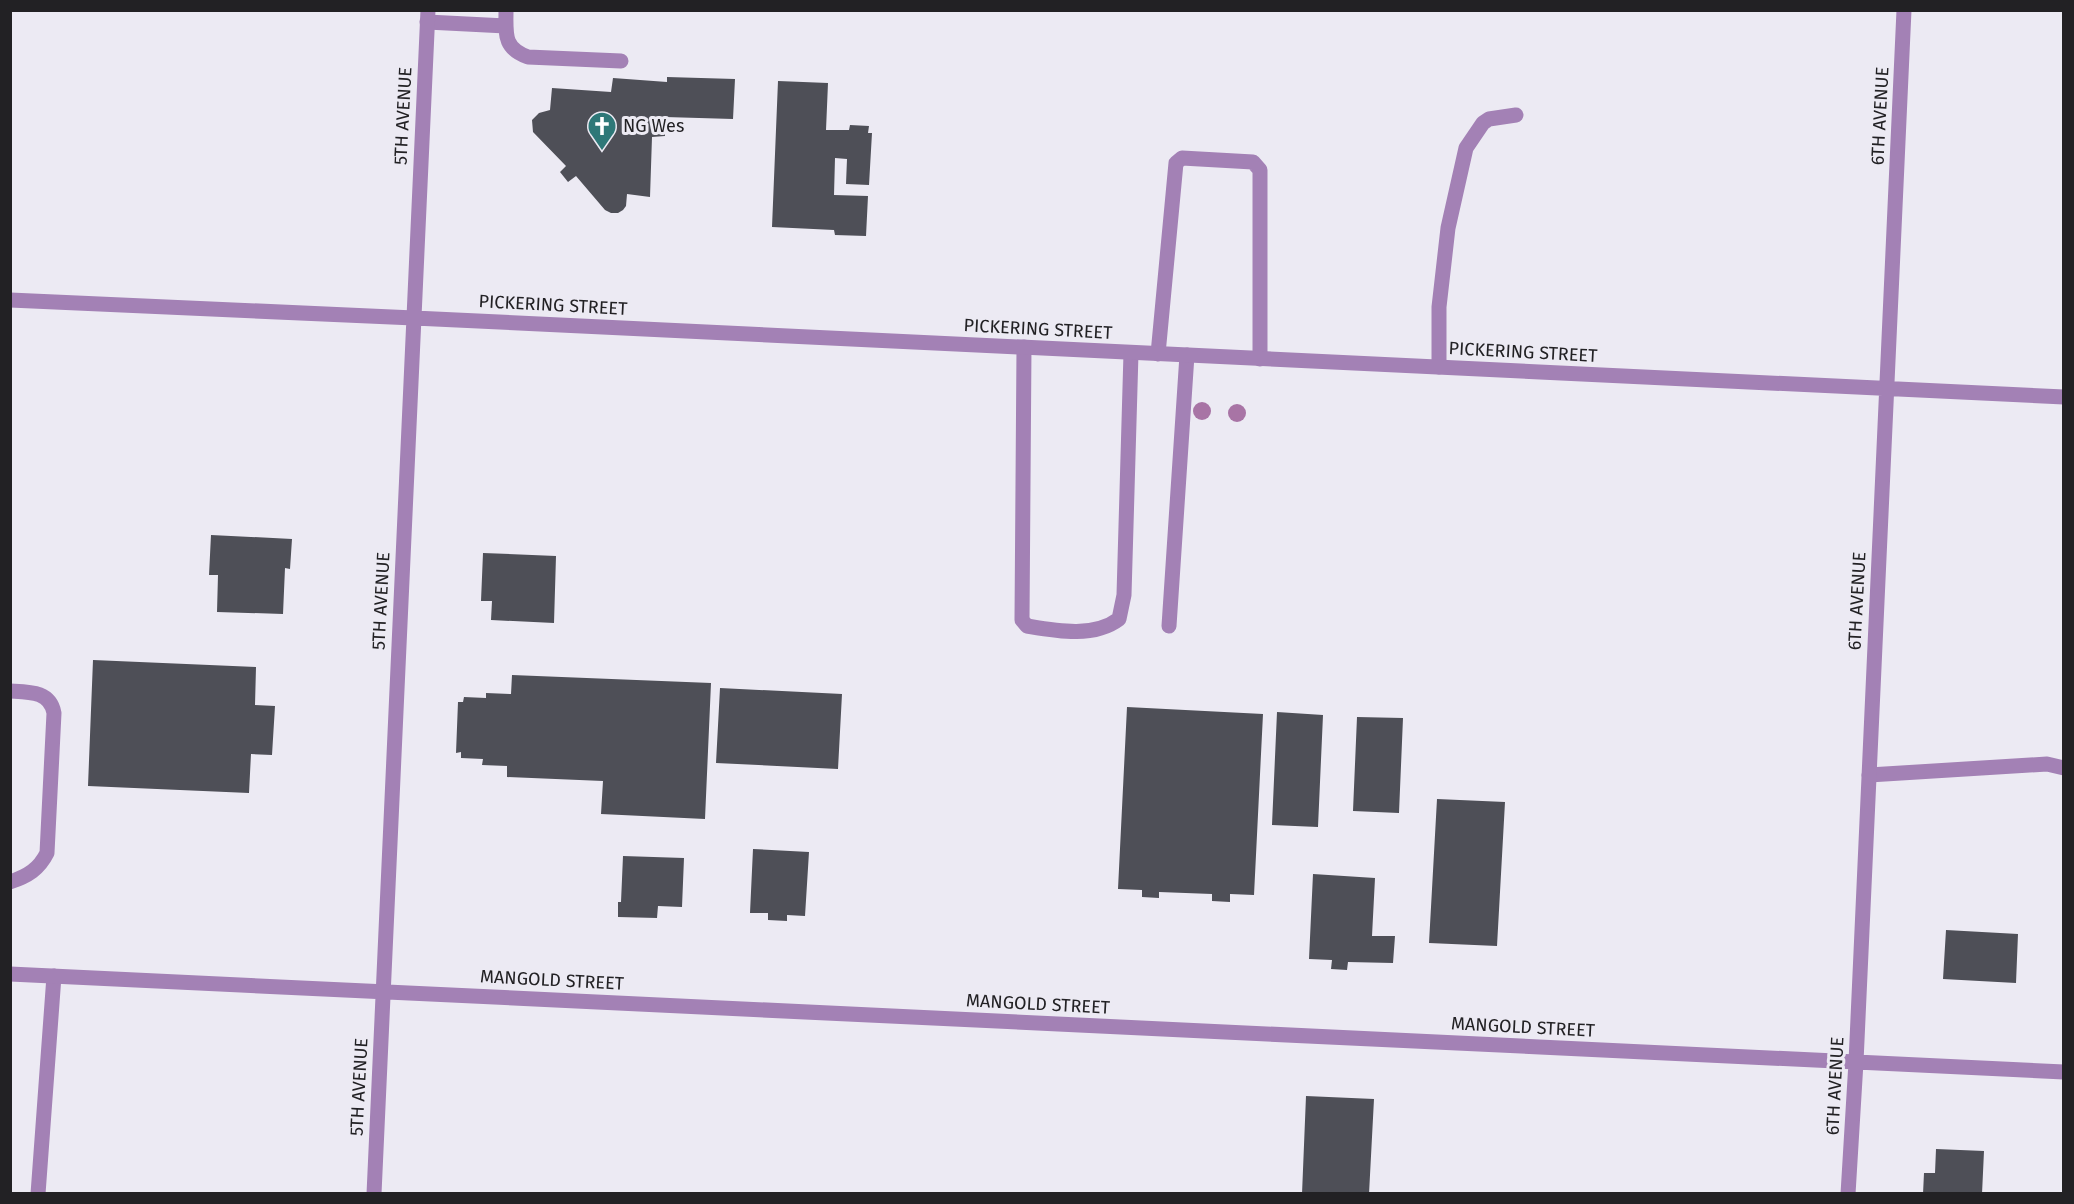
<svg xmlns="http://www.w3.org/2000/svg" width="2074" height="1204" font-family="'Fira Sans',sans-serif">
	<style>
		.building { fill: #4e4f57 }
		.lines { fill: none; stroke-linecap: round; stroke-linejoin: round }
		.service { stroke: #a381b5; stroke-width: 15 }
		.minor { stroke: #a381b5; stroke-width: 15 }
		.tree { fill: #a874a5 }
		.labels { text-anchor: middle; stroke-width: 6; stroke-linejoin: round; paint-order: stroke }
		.street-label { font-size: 18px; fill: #222124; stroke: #eceaf3 }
		.poi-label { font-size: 18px; fill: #222124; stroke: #eceaf3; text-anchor: start }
	</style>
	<rect width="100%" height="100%" fill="#eceaf3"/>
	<!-- building -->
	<path class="building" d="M 667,77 L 735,79 L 733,119 L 665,117 L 665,136 L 652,137 L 650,197 L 627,194 L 626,206 L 623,210 L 618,213 L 611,213 L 605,210 L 576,176 L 568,182 L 560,172 L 566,166 L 533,132 L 532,120 L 539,113 L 550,110 L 552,88 L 611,92 L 613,78 L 667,82 Z
		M 778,81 L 828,83 L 826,130 L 849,130 L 850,125 L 869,126 L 868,133 L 872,133 L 869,185 L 846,184 L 847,159 L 835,158 L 834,195 L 868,196 L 866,236 L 835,235 L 834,230 L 772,227 Z
		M 211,535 L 292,539 L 290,569 L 285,568 L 283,614 L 217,612 L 218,575 L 209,575 Z
		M 483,553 L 556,556 L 554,623 L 491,620 L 492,601 L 481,601 Z
		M 93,660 L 256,667 L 255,705 L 275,706 L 272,755 L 251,754 L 249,793 L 88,786 Z
		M 512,675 L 711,683 L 705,819 L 601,814 L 603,781 L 507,777 L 507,766 L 482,765 L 483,759 L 461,758 L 461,752 L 456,753 L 458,702 L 463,702 L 464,697 L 486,698 L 486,693 L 511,694 Z
		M 720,688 L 842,694 L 838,769 L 716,763 Z
		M 1127,707 L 1263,714 L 1254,895 L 1230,894 L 1230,902 L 1212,901 L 1212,894 L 1159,892 L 1159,898 L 1142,897 L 1142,890 L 1118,889 Z
		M 1277,712 L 1323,715 L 1318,827 L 1272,825 Z
		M 1357,717 L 1403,718 L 1399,813 L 1353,811 Z
		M 1437,799 L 1505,802 L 1497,946 L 1429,943 Z
		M 753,849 L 809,852 L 805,916 L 787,915 L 787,921 L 768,920 L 768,913 L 750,913 Z
		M 623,856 L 684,858 L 682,907 L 658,906 L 657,918 L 618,917 L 618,902 L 621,902 Z
		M 1313,874 L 1375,878 L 1372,936 L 1395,936 L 1393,963 L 1348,962 L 1347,970 L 1331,969 L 1332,960 L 1309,959 Z
		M 1946,930 L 2018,934 L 2016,983 L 1943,979 Z
		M 1306,1096 L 1374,1099 L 1369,1194 L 1302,1194 Z
		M 1936,1149 L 1984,1151 L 1982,1194 L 1923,1194 L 1924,1173 L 1935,1173 Z"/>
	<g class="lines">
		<!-- service -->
		<path class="service" d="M 506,10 C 506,34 503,48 528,57 L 621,61
			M 427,22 L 506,26
			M 1024,347 L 1022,620 L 1027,626 C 1057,631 1094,638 1119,619 L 1124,595 L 1131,353
			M 1158,354 L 1176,163 L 1182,158 L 1253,162 L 1260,170 L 1260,359
			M 1439,367 L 1439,307 L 1448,228 L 1466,148 L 1483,123 L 1489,119 L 1516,115
			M 1169,626 L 1187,355
			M 10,691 C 29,692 50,691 54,713 L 47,853 C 39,869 28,876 10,882
			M 1869,775 L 2047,764 L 2064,768
			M 38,1194 L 54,976"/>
		<!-- minor -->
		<path class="minor" d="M 10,300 L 414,318 L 2064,397
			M 10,974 L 2064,1072
			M 374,1194 L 428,10
			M 1848,1194 L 1856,1062 L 1904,10"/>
	</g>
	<!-- trees -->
	<g class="tree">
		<circle cx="1202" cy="411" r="9"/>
		<circle cx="1237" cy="413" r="9"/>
	</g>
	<!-- icons -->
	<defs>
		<g id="church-pin" transform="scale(1.5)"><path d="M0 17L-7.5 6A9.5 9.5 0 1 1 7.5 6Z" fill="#2e7878" stroke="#eceaf3"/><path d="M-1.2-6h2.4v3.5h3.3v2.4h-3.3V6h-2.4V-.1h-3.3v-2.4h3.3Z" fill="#fff"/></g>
	</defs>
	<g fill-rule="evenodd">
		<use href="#church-pin" x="602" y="126"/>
	</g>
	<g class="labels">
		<!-- street labels -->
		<g class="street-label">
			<text transform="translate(403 116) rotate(-87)" y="6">5TH AVENUE</text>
			<text transform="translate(1880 116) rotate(-87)" y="6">6TH AVENUE</text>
			<text transform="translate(553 305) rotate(3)" y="6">PICKERING STREET</text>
			<text transform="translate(1038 329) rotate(3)" y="6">PICKERING STREET</text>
			<text transform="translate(1523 352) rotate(3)" y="6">PICKERING STREET</text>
			<text transform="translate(381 601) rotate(-87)" y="6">5TH AVENUE</text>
			<text transform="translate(1857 601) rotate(-87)" y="6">6TH AVENUE</text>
			<text transform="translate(552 980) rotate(3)" y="6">MANGOLD STREET</text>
			<text transform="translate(1038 1004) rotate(3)" y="6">MANGOLD STREET</text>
			<text transform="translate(1523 1027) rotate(3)" y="6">MANGOLD STREET</text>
			<text transform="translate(1835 1086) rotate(-87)" y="6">6TH AVENUE</text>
			<text transform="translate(359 1087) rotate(-87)" y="6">5TH AVENUE</text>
		</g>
		<!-- poi labels -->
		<g class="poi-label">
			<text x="623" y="132">NG Wes</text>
		</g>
	</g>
	<!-- border -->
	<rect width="2074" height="1204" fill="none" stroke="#222124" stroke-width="24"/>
</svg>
